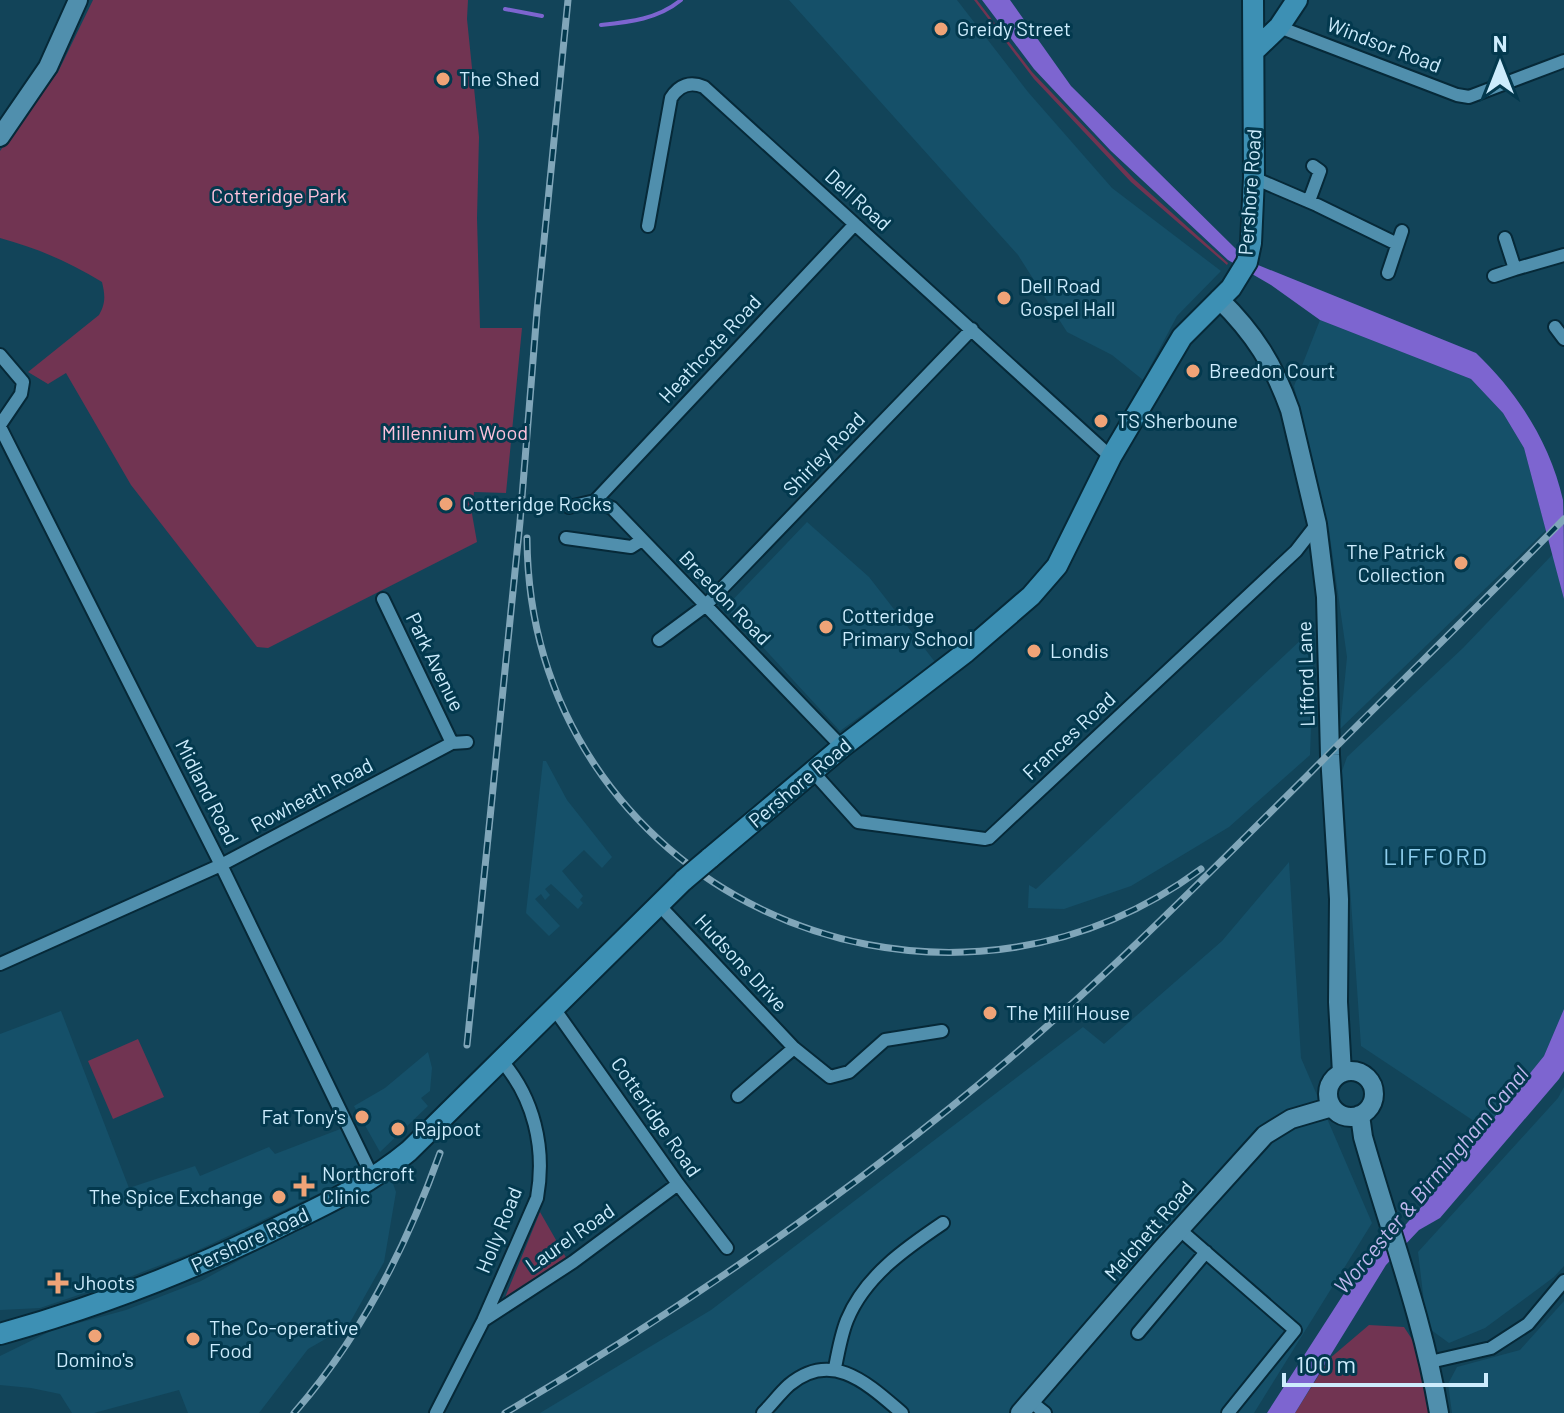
<svg xmlns="http://www.w3.org/2000/svg" width="1564" height="1413" font-family="Barlow,sans-serif">
	<style>
		.built { fill: #155069 }
		.green { fill: #713452 }
		.water { fill: #7d65d0 }
		.lines { fill: none; stroke-linecap: round; stroke-linejoin: round }
		.stream { stroke: #7d65d0; stroke-width: 4 }
		.street-casing { stroke: #062938; stroke-width: 16 }
		.secondary-casing { stroke: #062938; stroke-width: 22 }
		.primary-casing { stroke: #062938; stroke-width: 24 }
		.street { stroke: #508fad; stroke-width: 12 }
		.secondary { stroke: #508fad; stroke-width: 18 }
		.primary { stroke: #3d90b4; stroke-width: 20 }
		.rail-casing { stroke: #80a6b9; stroke-width: 7 }
		.rail { stroke: #03394e; stroke-width: 4; stroke-dasharray: 12; stroke-linecap: butt }
		.primary-bridge-casing { stroke: #062938; stroke-width: 24; stroke-linecap: butt }
		.primary-bridge { stroke: #3d90b4; stroke-width: 20 }
		.poi-dot { fill: #efa377; stroke: #03394e; stroke-width: 3 }
		.labels { text-anchor: middle; stroke-width: 6; stroke-linejoin: round; paint-order: stroke }
		.poi-label { font-size: 20px; fill: #cdecfd; stroke: #03394e; text-anchor: start }
		.street-label { font-size: 20px; fill: #cdecfd; stroke: #03394e }
		.park-label { font-size: 20px; fill: #fec2dc; stroke: #03394e }
		.water-label { font-size: 22px; font-style: italic; fill: #bfb7ed; stroke: #03394e }
		.quarter-label { font-size: 24px; letter-spacing: 2px; fill: #8dcded; stroke: #03394e }
	</style>
	<rect width="100%" height="100%" fill="#124459"/>
	<!-- built -->
	<path class="built" d="M 789,0 L 957,0 L 1028,92 L 1112,188 L 1221,271 L 1177,316 L 1143,380 L 1112,355 L 1067,332 L 1018,255 Z
		M 1320,320 L 1471,379 L 1503,413 L 1524,448 L 1546,530 L 1340,729 L 1347,657 L 1329,530 L 1294,386 Z
		M 807,522 L 869,577 L 935,662 L 840,731 L 726,607 Z
		M 1553,554 L 1564,599 L 1564,1009 L 1544,1056 L 1486,1129 L 1361,1046 L 1342,771 L 1347,757 L 1463,648 Z
		M 1304,637 L 1314,642 L 1310,755 L 1229,827 L 1131,886 L 1064,909 L 1028,908 L 1029,885 L 1036,889 Z
		M 543,761 L 546,761 L 567,800 L 612,857 L 602,868 L 584,850 L 562,871 L 583,896 L 580,900 L 583,903 L 578,909 L 551,884 L 545,889 L 550,895 L 545,900 L 541,894 L 535,899 L 560,926 L 549,936 L 526,913 Z
		M 1289,862 L 1301,1058 L 1372,1223 L 1254,1413 L 540,1413 L 711,1310 L 1083,1027 L 1104,1044 L 1222,941 Z
		M 61,1011 L 129,1188 L 195,1166 L 200,1176 L 269,1147 L 275,1154 L 343,1128 L 367,1171 L 194,1252 L 114,1283 L 40,1308 L 0,1310 L 0,1034 Z
		M 428,1052 L 432,1068 L 430,1091 L 421,1098 L 428,1106 L 380,1152 L 354,1106 L 385,1088 Z
		M 1564,1087 L 1564,1266 L 1554,1277 L 1485,1328 L 1449,1343 L 1427,1327 L 1418,1252 L 1558,1098 Z
		M 391,1178 L 396,1192 L 384,1262 L 348,1326 L 308,1349 L 259,1413 L 188,1413 L 179,1390 L 94,1413 L 72,1413 L 60,1394 L 31,1388 L 0,1385 L 0,1356 L 53,1330 L 126,1310 L 201,1281 Z
		M 1564,1301 L 1564,1413 L 1452,1413 L 1448,1384 L 1457,1367 L 1520,1350 Z"/>
	<!-- green -->
	<path class="green" d="M 93,0 L 468,0 L 467,19 L 479,137 L 477,218 L 480,328 L 522,328 L 506,493 L 474,492 L 472,514 L 477,542 L 268,648 L 257,647 L 131,485 L 66,373 L 48,384 L 28,372 L 99,315 C 106,303 105,295 102,282 C 69,262 37,248 0,238 L 0,151 L 58,72 Z
		M 974,0 L 977,0 L 1032,72 L 1134,179 L 1228,263 L 1227,265 L 1131,182 L 1034,79 Z
		M 138,1039 L 164,1097 L 113,1119 L 88,1061 Z
		M 540,1212 L 568,1261 L 504,1300 Z
		M 1369,1325 L 1404,1327 L 1421,1353 L 1429,1413 L 1295,1413 L 1329,1359 Z"/>
	<!-- water -->
	<path class="water" d="M 982,0 L 1010,0 L 1071,86 L 1236,249 L 1258,265 L 1476,353 C 1518,393 1550,443 1563,500 C 1564,524 1564,572 1564,599 L 1524,448 L 1503,413 L 1471,379 L 1320,320 L 1271,285 L 1228,260 L 1111,151 L 1034,69 Z
		M 1564,1009 L 1564,1071 L 1559,1079 L 1440,1218 L 1419,1230 L 1386,1265 L 1295,1413 L 1267,1413 L 1343,1295 L 1424,1204 L 1544,1056 Z"/>
	<g class="lines">
		<!-- stream -->
		<path class="stream" d="M 505,9 L 542,16
			M 601,25 C 630,22 658,19 681,0"/>
		<!-- street casing -->
		<g class="street-casing">
			<path id="street" d="M 1279,27 L 1457,95 L 1469,97 L 1564,61
				M 1254,178 L 1317,205 L 1397,244
				M 1309,201 L 1320,171 L 1313,166
				M 648,226 L 671,98 C 679,85 690,81 704,87 L 1111,457
				M 1505,238 L 1515,269 L 1564,255
				M 1388,273 L 1402,231
				M 1494,276 L 1515,269
				M 1555,327 L 1564,339
				M 0,355 L 23,382 L 21,394 L 0,425
				M 0,427 L 221,865 L 373,1178
				M 595,501 L 855,224
				M 569,507 L 595,501 L 612,508 L 842,747
				M 566,538 L 631,547 L 642,540
				M 383,599 L 452,743
				M 659,640 L 705,606 L 972,329
				M 814,773 L 858,822 L 985,839 L 989,838 L 1296,551 L 1317,524
				M 659,905 L 794,1048 L 830,1077 L 849,1072 L 885,1040 L 942,1031
				M 0,964 L 221,865 L 452,743 L 467,742
				M 553,1007 L 678,1184 L 727,1248
				M 738,1096 L 794,1048
				M 1179,1229 L 1295,1330 L 1228,1413
				M 484,1320 L 573,1262 L 678,1184
				M 1138,1333 L 1206,1252
				M 1430,1362 L 1491,1348 L 1528,1324 L 1564,1281
				M 835,1368 C 838,1352 841,1335 847,1320 C 865,1276 906,1248 943,1223
				M 1030,1401 L 1045,1413
				M 436,1413 L 483,1321 L 537,1198 C 546,1148 534,1097 500,1059
				M 763,1413 C 772,1404 780,1393 789,1385 C 832,1349 868,1384 902,1413"/>
		</g>
		<!-- secondary casing -->
		<g class="secondary-casing">
			<path id="secondary" d="M 0,137 L 48,67 L 78,0
				M 1219,299 C 1254,333 1274,365 1290,410 L 1317,524 L 1326,597 L 1330,755 L 1339,899 L 1338,1002 L 1342,1073
				M1328 1094a23 23 0 1 1 46 0a23 23 0 1 1-46 0Z
				M 1360,1115 L 1363,1137 C 1389,1229 1423,1318 1439,1413
				M 1020,1413 L 1161,1250 L 1265,1135 L 1291,1119 L 1332,1107"/>
		</g>
		<!-- primary casing -->
		<g class="primary-casing">
			<path id="primary" d="M 1255,50 L 1279,27 L 1297,0
				M 710,858 L 842,747 L 966,652 L 1031,596 L 1057,566 L 1111,457 L 1182,337 L 1231,288 L 1247,262 L 1251,243 L 1254,178 L 1253,0
				M 0,1334 C 100,1306 196,1269 289,1222 C 331,1202 373,1181 409,1151 L 684,880"/>
		</g>
		<!-- street -->
		<use href="#street" class="street"/>
		<!-- secondary -->
		<use href="#secondary" class="secondary"/>
		<!-- primary -->
		<use href="#primary" class="primary"/>
		<!-- rail casing -->
		<g class="rail-casing">
			<path id="rail" d="M 527,538 C 529,885 926,1071 1201,869
				M 467,1045 L 520,522 L 537,311 L 568,0
				M 294,1413 C 361,1337 406,1248 440,1153
				M 505,1413 C 682,1309 851,1193 1008,1060 C 1113,971 1209,873 1307,776 C 1392,690 1479,606 1564,519"/>
		</g>
		<!-- rail -->
		<use href="#rail" class="rail"/>
		<!-- primary-bridge casing -->
		<g class="primary-bridge-casing">
			<path id="primary-bridge" d="M 684,880 L 710,858"/>
		</g>
		<!-- primary-bridge -->
		<use href="#primary-bridge" class="primary-bridge"/>
	</g>
	<!-- markers -->
	<g class="poi-dot">
		<circle cx="941" cy="29" r="8"/>
		<circle cx="443" cy="79" r="8"/>
		<circle cx="1004" cy="298" r="8"/>
		<circle cx="1193" cy="371" r="8"/>
		<circle cx="1101" cy="421" r="8"/>
		<circle cx="446" cy="504" r="8"/>
		<circle cx="1461" cy="563" r="8"/>
		<circle cx="826" cy="627" r="8"/>
		<circle cx="1034" cy="651" r="8"/>
		<circle cx="990" cy="1013" r="8"/>
		<circle cx="362" cy="1117" r="8"/>
		<circle cx="398" cy="1129" r="8"/>
		<path d="M300 1174h8v8h8v8h-8v8h-8v-8h-8v-8h8z"/>
		<circle cx="279" cy="1197" r="8"/>
		<path d="M54 1271h8v8h8v8h-8v8h-8v-8h-8v-8h8z"/>
		<circle cx="95" cy="1336" r="8"/>
		<circle cx="193" cy="1339" r="8"/>
	</g>
	<g class="labels">
		<!-- poi labels -->
		<g class="poi-label">
			<text x="957" y="36">Greidy Street</text>
			<text x="459" y="86">The Shed</text>
			<text x="1020" y="293">Dell Road<tspan x="1020" dy="23">Gospel Hall</tspan></text>
			<text x="1209" y="378">Breedon Court</text>
			<text x="1117" y="428">TS Sherboune</text>
			<text x="462" y="511">Cotteridge Rocks</text>
			<text x="1445" y="559" text-anchor="end">The Patrick<tspan x="1445" dy="23">Collection</tspan></text>
			<text x="842" y="623">Cotteridge<tspan x="842" dy="23">Primary School</tspan></text>
			<text x="1050" y="658">Londis</text>
			<text x="1006" y="1020">The Mill House</text>
			<text x="346" y="1124" text-anchor="end">Fat Tony's</text>
			<text x="414" y="1136">Rajpoot</text>
			<text x="322" y="1181">Northcroft<tspan x="322" dy="23">Clinic</tspan></text>
			<text x="263" y="1204" text-anchor="end">The Spice Exchange</text>
			<text x="74" y="1290">Jhoots</text>
			<text x="209" y="1335">The Co-operative<tspan x="209" dy="23">Food</tspan></text>
			<text x="95" y="1367" text-anchor="middle">Domino's</text>
		</g>
		<!-- street labels -->
		<g class="street-label">
			<text transform="translate(1384 45) rotate(21)" y="7">Windsor Road</text>
			<text transform="translate(1250 192) rotate(-86)" y="7">Pershore Road</text>
			<text transform="translate(858 200) rotate(42)" y="7">Dell Road</text>
			<text transform="translate(710 349) rotate(-47)" y="7">Heathcote Road</text>
			<text transform="translate(824 454) rotate(-46)" y="7">Shirley Road</text>
			<text transform="translate(725 598) rotate(46)" y="7">Breedon Road</text>
			<text transform="translate(435 662) rotate(64)" y="7">Park Avenue</text>
			<text transform="translate(1306 674) rotate(-92)" y="7">Lifford Lane</text>
			<text transform="translate(1069 736) rotate(-43)" y="7">Frances Road</text>
			<text transform="translate(800 783) rotate(-40)" y="7">Pershore Road</text>
			<text transform="translate(207 792) rotate(63)" y="7">Midland Road</text>
			<text transform="translate(312 795) rotate(-28)" y="7">Rowheath Road</text>
			<text transform="translate(741 963) rotate(47)" y="7">Hudsons Drive</text>
			<text transform="translate(656 1117) rotate(55)" y="7">Cotteridge Road</text>
			<text transform="translate(499 1230) rotate(-68)" y="7">Holly Road</text>
			<text transform="translate(1149 1231) rotate(-49)" y="7">Melchett Road</text>
			<text transform="translate(570 1238) rotate(-35)" y="7">Laurel Road</text>
			<text transform="translate(250 1240) rotate(-25)" y="7">Pershore Road</text>
		</g>
		<!-- park labels -->
		<g class="park-label">
			<text x="279" y="203">Cotteridge Park</text>
			<text x="455" y="440">Millennium Wood</text>
		</g>
		<!-- water labels -->
		<g class="water-label">
			<text transform="translate(1431 1180) rotate(-50)" y="8">Worcester &amp; Birmingham Canal</text>
		</g>
		<!-- quarter labels -->
		<g class="quarter-label">
			<text x="1436" y="865">LIFFORD</text>
		</g>
	</g>
	<!-- north arrow -->
	<g transform="translate(1500 64)" stroke="#03394e" stroke-width="6" paint-order="stroke">
	<path d="M0-6L14 30L0 20L-14 30Z" fill="#cdecfd"/>
	<text y="-12" font-size="22" font-weight="bold" text-anchor="middle" fill="#cdecfd">N</text>
	</g>
	<!-- scale -->
	<path d="M1284 1373v12h202v-12" fill="none" stroke="#cdecfd" stroke-width="4"/>
	<text x="1296" y="1373" font-size="24" fill="#cdecfd" stroke="#03394e" stroke-width="6" paint-order="stroke">100 m</text>
</svg>
